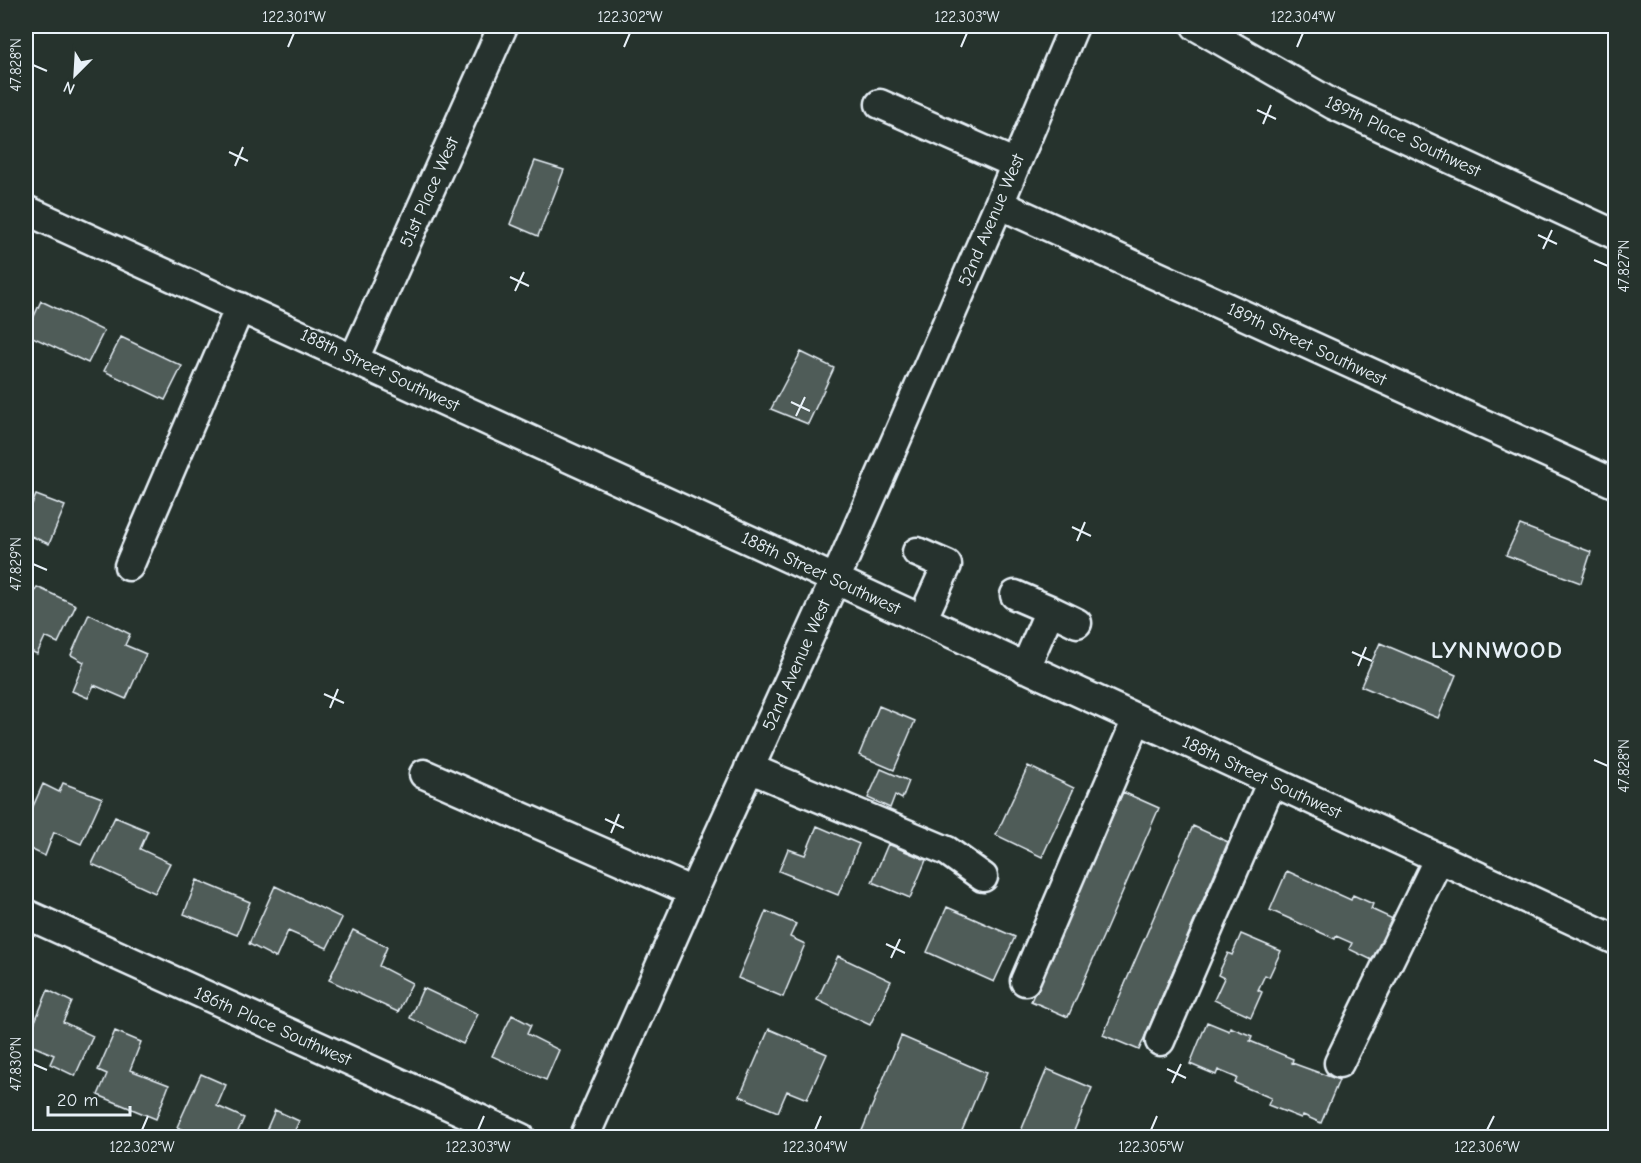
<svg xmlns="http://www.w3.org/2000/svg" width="1641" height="1163" font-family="'Comic Neue',sans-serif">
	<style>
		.building { fill: #505c59; stroke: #e8f1f8; stroke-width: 1.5 }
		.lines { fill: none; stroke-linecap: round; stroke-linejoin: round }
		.minor-casing { stroke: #e8f1f8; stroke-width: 33 }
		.minor { stroke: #26332d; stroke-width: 28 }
		.ticks { fill: none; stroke: #e8f1f8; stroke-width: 2 }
		.labels { text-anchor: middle; stroke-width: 4.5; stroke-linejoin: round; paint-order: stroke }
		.street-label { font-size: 18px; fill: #e8f1f8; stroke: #26332d }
		.district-label { font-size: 24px; font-weight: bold; letter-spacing: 1.5px; fill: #e8f1f8; stroke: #26332d }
		.neatline { fill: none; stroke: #e8f1f8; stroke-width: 2 }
		.ticks-label { font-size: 15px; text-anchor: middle; fill: #e8f1f8 }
	</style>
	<rect width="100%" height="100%" fill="#26332d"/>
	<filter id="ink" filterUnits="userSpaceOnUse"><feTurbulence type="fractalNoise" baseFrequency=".0167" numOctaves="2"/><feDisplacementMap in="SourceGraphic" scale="12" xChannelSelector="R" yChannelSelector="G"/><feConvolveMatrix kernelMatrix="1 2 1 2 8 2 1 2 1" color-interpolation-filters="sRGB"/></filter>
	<g filter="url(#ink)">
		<!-- building -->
		<path class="building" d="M 535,161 L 564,170 L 538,236 L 510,224 Z
			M 41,301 L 104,331 L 88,363 L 26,334 Z
			M 121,337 L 182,366 L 165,400 L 104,371 Z
			M 801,352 L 834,368 L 808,424 L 771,409 Z
			M 36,495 L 65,506 L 49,544 L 31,536 L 26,547 L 26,501 L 32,504 Z
			M 1520,525 L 1591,552 L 1581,583 L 1506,555 Z
			M 37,587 L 76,605 L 58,643 L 45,637 L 37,654 L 26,649 L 26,596 L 31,599 Z
			M 89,614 L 130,634 L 125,645 L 146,654 L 126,699 L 94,685 L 88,698 L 72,691 L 84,662 L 71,655 Z
			M 1380,643 L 1456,675 L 1438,718 L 1361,686 Z
			M 879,706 L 915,721 L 894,770 L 859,755 Z
			M 1028,766 L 1074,788 L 1042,857 L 996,835 Z
			M 881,769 L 909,781 L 902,799 L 895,795 L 890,808 L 868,798 Z
			M 63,783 L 102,798 L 81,844 L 54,832 L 45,856 L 26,847 L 26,811 L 30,813 L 43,784 L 59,792 Z
			M 1123,792 L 1159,808 L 1068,1017 L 1031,1001 Z
			M 115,817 L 148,831 L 140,849 L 170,863 L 155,893 L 92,864 Z
			M 817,826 L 859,844 L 838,895 L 779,871 L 788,849 L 805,855 Z
			M 1193,826 L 1228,842 L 1139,1050 L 1103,1035 Z
			M 888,844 L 926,860 L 910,898 L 872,882 Z
			M 1287,871 L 1351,900 L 1353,895 L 1373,904 L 1371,909 L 1393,919 L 1374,961 L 1349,949 L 1352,943 L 1336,936 L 1335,939 L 1270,910 Z
			M 197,880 L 250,902 L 237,935 L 184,914 Z
			M 275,886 L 342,918 L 327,948 L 288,931 L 276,958 L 249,944 Z
			M 947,907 L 1015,937 L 994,982 L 927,952 Z
			M 766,911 L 796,924 L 790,937 L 805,944 L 783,997 L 738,978 Z
			M 353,930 L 387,947 L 379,966 L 412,983 L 398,1012 L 329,980 Z
			M 1241,934 L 1281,951 L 1269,977 L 1265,975 L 1258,990 L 1262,992 L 1251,1017 L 1214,1000 L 1224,978 L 1218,975 L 1228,953 L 1232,955 Z
			M 838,956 L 891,981 L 870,1025 L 817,1000 Z
			M 423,988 L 478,1014 L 463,1044 L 410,1018 Z
			M 48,990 L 72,1002 L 63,1022 L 93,1036 L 75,1076 L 50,1064 L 54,1055 L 26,1043 Z
			M 512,1015 L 531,1025 L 527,1034 L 559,1050 L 546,1080 L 492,1056 Z
			M 1207,1022 L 1229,1031 L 1230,1027 L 1252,1036 L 1250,1041 L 1293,1059 L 1292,1063 L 1339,1080 L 1321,1123 L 1303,1115 L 1301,1118 L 1268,1105 L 1271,1098 L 1235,1083 L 1237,1078 L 1218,1070 L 1216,1075 L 1190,1064 Z
			M 769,1029 L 827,1054 L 807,1099 L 787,1091 L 778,1112 L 740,1096 Z
			M 115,1031 L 141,1042 L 130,1070 L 169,1085 L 156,1119 L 98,1095 L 107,1074 L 98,1070 Z
			M 901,1036 L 986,1073 L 959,1138 L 859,1138 Z
			M 1047,1069 L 1092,1088 L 1071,1138 L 1018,1138 Z
			M 201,1074 L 226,1085 L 217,1106 L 244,1118 L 235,1138 L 202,1138 L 177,1127 Z
			M 275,1110 L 299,1121 L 293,1135 L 299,1138 L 263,1138 Z"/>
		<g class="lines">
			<!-- minor casing -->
			<g class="minor-casing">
				<path id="minor" d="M 1196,26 L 1334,105 L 1616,235
					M 880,104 L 1016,164
					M 999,204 L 1616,484
					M 26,210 L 793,560 L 1616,940
					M 354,359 L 503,26
					M 917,552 L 947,565 L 922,620
					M 129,566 L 240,307
					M 1015,595 L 1050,610 L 1025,668
					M 1050,610 L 1077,623
					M 749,768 L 947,851 L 983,877
					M 424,774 L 693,892
					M 26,914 L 521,1138
					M 1025,981 L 1137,719
					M 1160,1041 L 1272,781
					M 1339,1063 L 1439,858
					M 584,1138 L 693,892 L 835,580 L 999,204 L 1074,26"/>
			</g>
			<!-- minor -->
			<use href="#minor" class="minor"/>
		</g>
	</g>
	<!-- ticks -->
	<path class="ticks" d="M 288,47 L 294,33M 624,47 L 630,33M 961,47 L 967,33M 1297,47 L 1303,33M 33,65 L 47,71M 1257,110 L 1276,119M 1263,124 L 1271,105M 229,152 L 248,161M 235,166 L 243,147M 1538,235 L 1557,244M 1543,249 L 1552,230M 1594,260 L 1608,266M 510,277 L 529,286M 515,291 L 524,272M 791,402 L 810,411M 796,416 L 805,397M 1072,527 L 1091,536M 1077,541 L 1085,522M 33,564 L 47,570M 1352,652 L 1372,661M 1358,666 L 1366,647M 324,694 L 344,703M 330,708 L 338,689M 1594,760 L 1608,766M 605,819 L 624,828M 611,833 L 619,814M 886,944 L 905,953M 891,958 L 900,939M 33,1064 L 47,1070M 1167,1069 L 1186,1078M 1172,1083 L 1181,1064M 142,1130 L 148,1116M 478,1130 L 484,1116M 815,1130 L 821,1116M 1151,1130 L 1157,1116M 1487,1130 L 1494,1116"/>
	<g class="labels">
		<!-- street labels -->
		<g class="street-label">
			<text transform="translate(1403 136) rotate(25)" y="6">189th Place Southwest</text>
			<text transform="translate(429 192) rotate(-66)" y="6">51st Place West</text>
			<text transform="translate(991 220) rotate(-67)" y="6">52nd Avenue West</text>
			<text transform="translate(1307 344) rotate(25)" y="6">189th Street Southwest</text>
			<text transform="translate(380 370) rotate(25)" y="6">188th Street Southwest</text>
			<text transform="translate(821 573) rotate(25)" y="6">188th Street Southwest</text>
			<text transform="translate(796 665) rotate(-66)" y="6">52nd Avenue West</text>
			<text transform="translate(1262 777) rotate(25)" y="6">188th Street Southwest</text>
			<text transform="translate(273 1026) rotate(24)" y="6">186th Place Southwest</text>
		</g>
		<!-- district labels -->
		<g class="district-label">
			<text x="1497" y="658">LYNNWOOD</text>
		</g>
	</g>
	<!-- margin -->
	<rect width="1641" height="1163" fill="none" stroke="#26332d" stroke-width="66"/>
	<!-- north arrow -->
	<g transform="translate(75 75) rotate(204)" stroke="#26332d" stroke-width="4.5" paint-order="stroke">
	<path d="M0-4.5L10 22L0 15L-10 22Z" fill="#e8f1f8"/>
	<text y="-9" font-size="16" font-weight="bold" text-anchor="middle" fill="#e8f1f8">N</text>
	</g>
	<!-- scale -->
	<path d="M48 1106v9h82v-9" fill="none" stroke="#e8f1f8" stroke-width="3"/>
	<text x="57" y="1106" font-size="18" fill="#e8f1f8" stroke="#26332d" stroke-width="4.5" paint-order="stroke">20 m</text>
	<rect x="33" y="33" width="1575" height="1097" class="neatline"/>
	<g class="ticks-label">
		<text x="294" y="22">122.301°W</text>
		<text x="630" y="22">122.302°W</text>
		<text x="967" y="22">122.303°W</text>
		<text x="1303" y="22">122.304°W</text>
		<text transform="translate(16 65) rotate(-90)" y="5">47.828°N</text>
		<text transform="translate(1624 266) rotate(-90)" y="5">47.827°N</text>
		<text transform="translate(16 564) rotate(-90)" y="5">47.829°N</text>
		<text transform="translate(1624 766) rotate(-90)" y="5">47.828°N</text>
		<text transform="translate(16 1064) rotate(-90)" y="5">47.830°N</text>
		<text x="142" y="1152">122.302°W</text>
		<text x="478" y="1152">122.303°W</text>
		<text x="815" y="1152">122.304°W</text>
		<text x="1151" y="1152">122.305°W</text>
		<text x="1487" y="1152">122.306°W</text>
	</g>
</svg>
